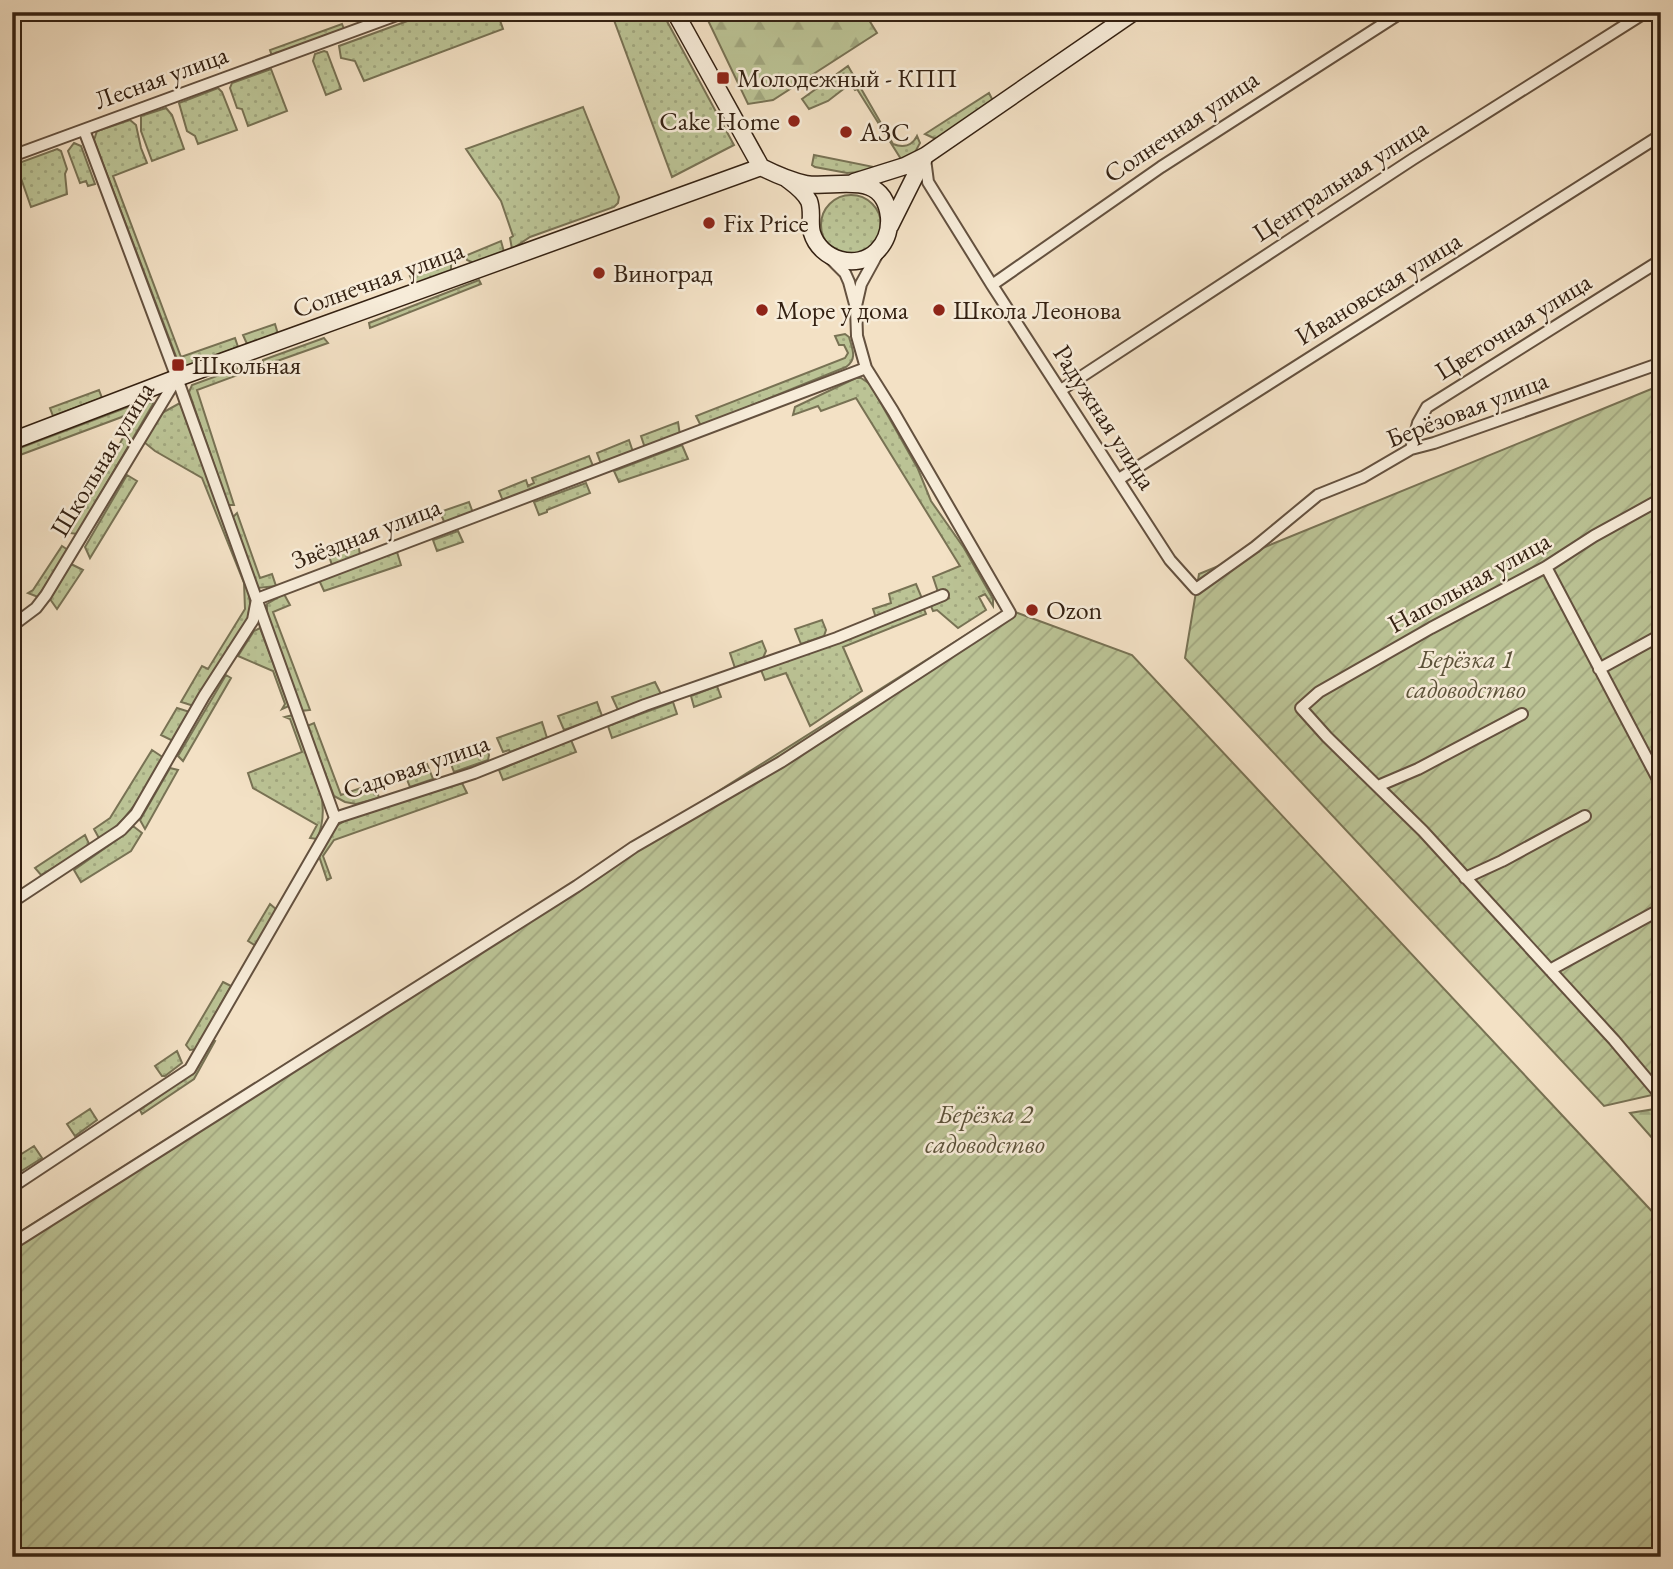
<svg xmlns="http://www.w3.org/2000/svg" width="1673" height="1569" font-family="'EB Garamond',serif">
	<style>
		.grass { fill: url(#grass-dots); stroke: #787254; stroke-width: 2 }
		.forest { fill: url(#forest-firs); stroke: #787254; stroke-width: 2 }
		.garden { fill: url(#garden-furrows); stroke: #787254; stroke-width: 2 }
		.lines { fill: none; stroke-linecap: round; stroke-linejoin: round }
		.street-casing { stroke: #64513f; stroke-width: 14 }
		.secondary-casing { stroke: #342112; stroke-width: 19 }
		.street { stroke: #f7ecd9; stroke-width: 10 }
		.secondary { stroke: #f7ecd9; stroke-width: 16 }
		.poi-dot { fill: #8f2418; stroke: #f7ecd9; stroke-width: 2.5 }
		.labels { text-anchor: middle; stroke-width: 5; stroke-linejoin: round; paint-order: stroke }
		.street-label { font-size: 26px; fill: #342112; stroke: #f7ecd9 }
		.poi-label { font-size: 26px; fill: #342112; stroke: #f7ecd9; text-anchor: start }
		.park-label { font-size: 26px; font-style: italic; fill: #5c5239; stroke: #f7ecd9 }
	</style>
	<defs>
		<pattern id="grass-dots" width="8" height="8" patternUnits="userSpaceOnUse" patternTransform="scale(1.75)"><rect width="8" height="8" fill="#bbc395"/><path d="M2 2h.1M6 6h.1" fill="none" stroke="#a1a77f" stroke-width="1.8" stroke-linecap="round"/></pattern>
		<pattern id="forest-firs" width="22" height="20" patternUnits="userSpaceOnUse" patternTransform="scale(1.75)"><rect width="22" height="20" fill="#bbc395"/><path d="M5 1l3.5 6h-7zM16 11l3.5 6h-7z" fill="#a1a77f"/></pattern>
		<pattern id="garden-furrows" width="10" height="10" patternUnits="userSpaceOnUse" patternTransform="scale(1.75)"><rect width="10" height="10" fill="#bbc395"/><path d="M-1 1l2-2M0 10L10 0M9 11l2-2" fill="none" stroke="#a1a77f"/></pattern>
	</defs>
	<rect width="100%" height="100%" fill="#f3e1c5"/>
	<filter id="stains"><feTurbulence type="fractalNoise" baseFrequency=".00286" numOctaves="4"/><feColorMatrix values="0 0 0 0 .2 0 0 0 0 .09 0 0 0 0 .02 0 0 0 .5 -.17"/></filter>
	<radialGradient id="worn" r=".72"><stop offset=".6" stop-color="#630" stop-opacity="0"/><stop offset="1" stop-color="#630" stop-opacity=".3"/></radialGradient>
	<!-- grass -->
	<path class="grass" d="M 432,12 L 497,12 L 503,29 L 364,81 L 355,61 L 341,58 L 339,46 Z
		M 611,12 L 662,12 L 734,145 L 672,177 Z
		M 342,24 L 344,29 L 272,56 L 270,50 Z
		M 324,51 L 327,52 L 341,89 L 326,95 L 313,61 L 315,54 Z
		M 848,66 L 893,144 C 903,148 912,146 917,136 L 920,143 L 913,156 L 901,159 L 857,89 L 855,90 L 850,84 L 828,101 L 809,109 L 802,99 Z
		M 271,69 L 287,111 L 248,126 L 242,109 L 237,108 L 230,88 L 232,83 Z
		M 218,88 L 222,92 L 237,130 L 198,144 L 195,136 L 187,131 L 179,103 Z
		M 989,93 L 995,105 L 938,140 L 925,134 Z
		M 583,107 L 619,197 L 618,203 L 614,207 L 530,237 L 512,249 L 510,238 L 513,236 L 501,201 L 466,149 Z
		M 166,108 L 172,115 L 184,149 L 152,161 L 141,131 L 141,116 Z
		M 130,120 L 136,125 L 141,148 L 147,163 L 113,176 L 181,357 L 235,338 L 238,347 L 189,366 L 182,364 L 177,359 L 94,140 L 97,131 Z
		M 74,143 L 81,146 L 95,184 L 88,186 L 86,181 L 80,183 L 68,151 Z
		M 57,149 L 61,151 L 67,169 L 65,174 L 67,194 L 31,207 L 16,164 Z
		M 814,155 L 874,167 L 875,171 L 847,173 L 815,167 L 812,165 Z
		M821 225a30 30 0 1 1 60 0a30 30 0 1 1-60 0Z
		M 501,241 L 504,252 L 474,263 L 467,260 L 465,256 Z
		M 458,251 L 459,258 L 451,264 L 451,271 L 418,284 L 413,282 L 410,276 L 455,259 L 454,253 Z
		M 479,280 L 481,284 L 370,328 L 369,323 Z
		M 275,324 L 278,334 L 247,344 L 243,335 Z
		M 845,334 L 849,337 C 852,348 858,359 846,367 L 701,426 L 696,416 L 845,358 L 848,353 L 844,345 L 839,345 L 835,336 Z
		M 324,338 L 328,343 L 263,366 L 263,360 Z
		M 244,366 L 246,372 L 197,390 L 234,505 L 228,505 L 189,392 L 192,385 Z
		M 856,378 L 861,378 L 870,384 L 918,469 L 931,501 L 964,548 L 993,599 L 993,606 L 985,594 L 979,597 L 986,610 L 958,628 L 937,610 L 933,611 L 931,606 L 949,598 L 945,590 L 938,592 L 933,577 L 960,566 L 856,398 L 821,411 L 818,406 L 793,415 L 795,407 Z
		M 99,390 L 102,398 L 53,416 L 50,408 Z
		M 149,399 L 152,399 L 153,404 L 77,534 L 70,533 L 138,411 L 12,458 L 12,451 Z
		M 180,403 L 249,593 L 251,615 L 194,706 L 181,702 L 202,666 L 208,669 L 245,609 L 244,583 L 202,478 L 155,451 L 144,442 L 160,414 Z
		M 678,422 L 680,435 L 645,448 L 641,436 Z
		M 629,440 L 633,452 L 601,464 L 597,453 Z
		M 682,445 L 688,459 L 619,482 L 614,471 Z
		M 589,456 L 593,466 L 503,501 L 499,491 L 526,480 L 528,486 L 534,483 L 532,478 Z
		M 127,475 L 137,481 L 90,558 L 85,547 Z
		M 586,483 L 590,493 L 547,510 L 547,512 L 539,515 L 534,502 Z
		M 469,502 L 473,513 L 445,524 L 440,512 Z
		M 237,513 L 260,578 L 272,574 L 276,586 L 258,588 L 256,585 L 232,518 Z
		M 458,531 L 463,542 L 437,551 L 433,540 Z
		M 358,542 L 360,555 L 332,565 L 328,553 Z
		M 62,546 L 68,550 L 38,597 L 28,593 L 33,590 Z
		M 397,552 L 401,565 L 324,591 L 319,580 Z
		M 71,564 L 83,570 L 57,609 L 50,599 Z
		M 916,584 L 921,596 L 920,600 L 879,617 L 875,615 L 873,609 L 891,603 L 889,594 Z
		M 284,594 L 290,605 L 273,612 L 310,710 L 302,711 L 267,614 L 267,604 Z
		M 924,609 L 926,614 L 843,647 L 862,691 L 810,726 L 786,673 L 765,680 L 761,670 Z
		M 822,620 L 826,630 L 824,636 L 801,644 L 795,629 Z
		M 260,628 L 289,706 L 282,709 L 285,704 L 273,671 L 238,656 L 254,631 Z
		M 762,641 L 766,651 L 763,658 L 735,668 L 730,653 Z
		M 226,675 L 231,678 L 183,761 L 178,756 Z
		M 655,682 L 661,694 L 618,710 L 612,697 Z
		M 717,686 L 721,697 L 694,707 L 691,696 Z
		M 597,702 L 602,716 L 564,730 L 558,716 Z
		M 673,702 L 677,714 L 612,738 L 608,726 Z
		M 177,708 L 190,712 L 173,741 L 161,735 Z
		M 293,715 C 307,753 335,799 317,839 L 310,838 L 317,825 L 253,788 L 248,773 L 302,752 L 290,719 L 285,717 Z
		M 542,722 L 547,738 L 510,752 L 509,750 L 503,752 L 497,738 Z
		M 314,723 L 341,795 L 375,783 L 379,798 L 356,804 L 345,802 L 334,796 L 307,726 Z
		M 571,740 L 576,752 L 503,780 L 499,770 Z
		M 485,743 L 489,755 L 488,760 L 454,772 L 448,756 Z
		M 152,750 L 164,758 C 145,789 130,819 100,840 L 94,829 L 110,818 Z
		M 427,764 L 433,779 L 410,787 L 404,772 Z
		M 170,768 L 178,770 L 145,829 L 140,820 Z
		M 462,783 L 467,793 L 334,840 L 323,856 L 331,878 L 327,880 L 319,856 L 336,826 L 350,818 Z
		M 133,826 L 142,833 L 131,851 L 81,882 L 74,870 L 125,834 Z
		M 85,835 L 90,846 L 41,875 L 35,868 Z
		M 270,904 L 277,910 L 256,946 L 248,941 Z
		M 223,982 L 231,986 L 196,1049 L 190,1050 L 186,1045 Z
		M 212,1040 L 215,1041 L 194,1079 L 142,1114 L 140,1110 L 189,1075 Z
		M 177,1051 L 182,1063 L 165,1076 L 162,1076 L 155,1066 Z
		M 90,1109 L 97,1120 L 75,1136 L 67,1124 Z
		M 34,1146 L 42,1158 L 12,1177 L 12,1160 Z"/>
	<!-- forest -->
	<path class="forest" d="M 704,12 L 864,12 L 877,33 L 773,100 L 748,104 Z
		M 1661,1108 L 1661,1148 L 1630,1113 Z"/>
	<!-- garden -->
	<path class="garden" d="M 1661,385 L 1661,1093 L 1604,1106 L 1185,658 L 1199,574 Z
		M 1007,609 L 1132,655 L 1661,1221 L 1661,1557 L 12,1557 L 12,1237 Z"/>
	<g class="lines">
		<!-- street casing -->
		<g class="street-casing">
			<path id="street" d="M 84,130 L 177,378 L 335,818
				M 12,156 L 405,12
				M 925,159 L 928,182 L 992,285 L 1170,560 L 1196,589 L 1255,547 L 1318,495 L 1363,477 L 1411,449 L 1434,443 L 1661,363
				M 992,285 L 1161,167 L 1402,12
				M 856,306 L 861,284 L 878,253
				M 1061,390 L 1413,159 L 1646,12
				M 1411,449 L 1418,423 L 1427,407 L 1661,260
				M 1119,479 L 1661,135
				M 1661,499 L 1594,536 L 1546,567 L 1431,628 L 1319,692 L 1301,708 L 1327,737 L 1423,831 L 1614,1040 L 1661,1096
				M 1546,567 L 1661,785
				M 12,626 L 36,608 L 46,595 L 177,378
				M 1599,669 L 1661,635
				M 1378,786 L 1418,769 L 1522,714
				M 1465,878 L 1502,861 L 1585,816
				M 12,902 L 121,830 L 136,814 L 204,696 L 253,620 L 257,599 L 866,368
				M 1550,970 L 1661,909
				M 12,1187 L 190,1069 L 335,818 L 474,773 L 645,705 L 837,638 L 943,595
				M 12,1244 L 577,886 L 634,847 L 781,762 L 1010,613 L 893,411 L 866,368 L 857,336 L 856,308 L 849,282 L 845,273 L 831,259"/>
		</g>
		<!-- secondary casing -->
		<g class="secondary-casing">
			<path id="secondary" d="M 675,12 L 761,167
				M 761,167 C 775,174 790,181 806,184 C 835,189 884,168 889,217 C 890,230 886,242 877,251 C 857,271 820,260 812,233 C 809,223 813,211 809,201 C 804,191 795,185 787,179
				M 854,182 L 905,166 L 925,156 L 1134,12
				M 890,226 L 925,156
				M 12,441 L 177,378 L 761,167"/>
		</g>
		<!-- street -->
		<use href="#street" class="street"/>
		<!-- secondary -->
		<use href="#secondary" class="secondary"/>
	</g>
	<!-- markers -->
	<g class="poi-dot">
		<rect x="716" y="71" width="14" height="14" rx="3.5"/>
		<circle cx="794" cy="121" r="7"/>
		<circle cx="846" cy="132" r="7"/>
		<circle cx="709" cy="223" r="7"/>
		<circle cx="599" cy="273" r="7"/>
		<circle cx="762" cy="310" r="7"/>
		<circle cx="939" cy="310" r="7"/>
		<rect x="171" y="358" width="14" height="14" rx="3.5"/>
		<circle cx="1032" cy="610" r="7"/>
	</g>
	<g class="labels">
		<!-- street labels -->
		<g class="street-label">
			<text transform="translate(161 77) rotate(-20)" y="9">Лесная улица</text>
			<text transform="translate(1181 126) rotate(-34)" y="9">Солнечная улица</text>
			<text transform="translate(1340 180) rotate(-33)" y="9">Центральная улица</text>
			<text transform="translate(378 279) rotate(-20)" y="9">Солнечная улица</text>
			<text transform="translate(1378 288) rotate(-32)" y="9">Ивановская улица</text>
			<text transform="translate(1513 326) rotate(-32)" y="9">Цветочная улица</text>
			<text transform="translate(1467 409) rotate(-21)" y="9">Берёзовая улица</text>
			<text transform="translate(1105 417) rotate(57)" y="9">Радужная улица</text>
			<text transform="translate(102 459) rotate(-59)" y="9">Школьная улица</text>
			<text transform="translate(366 533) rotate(-21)" y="9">Звёздная улица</text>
			<text transform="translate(1469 582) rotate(-29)" y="9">Напольная улица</text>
			<text transform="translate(416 766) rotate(-19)" y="9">Садовая улица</text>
		</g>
		<!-- poi labels -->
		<g class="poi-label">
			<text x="737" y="87">Молодежный - КПП</text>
			<text x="780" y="130" text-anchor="end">Cake Home</text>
			<text x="860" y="141">АЗС</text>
			<text x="723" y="232">Fix Price</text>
			<text x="613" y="282">Виноград</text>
			<text x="776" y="319">Море у дома</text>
			<text x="953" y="319">Школа Леонова</text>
			<text x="192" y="374">Школьная</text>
			<text x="1046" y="619">Ozon</text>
		</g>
		<!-- park labels -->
		<g class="park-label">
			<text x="1466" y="668">Берёзка 1<tspan x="1466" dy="30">садоводство</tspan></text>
			<text x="985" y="1123">Берёзка 2<tspan x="985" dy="30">садоводство</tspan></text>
		</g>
	</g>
	<!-- margin -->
	<rect width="1673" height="1569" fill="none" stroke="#f3e1c5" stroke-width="42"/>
	<rect x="14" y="14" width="1645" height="1541" fill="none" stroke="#342112" stroke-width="3.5"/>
	<rect x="21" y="21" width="1631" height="1527" fill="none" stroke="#342112" stroke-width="2"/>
	<rect width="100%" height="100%" filter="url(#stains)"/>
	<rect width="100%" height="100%" fill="url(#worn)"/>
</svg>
